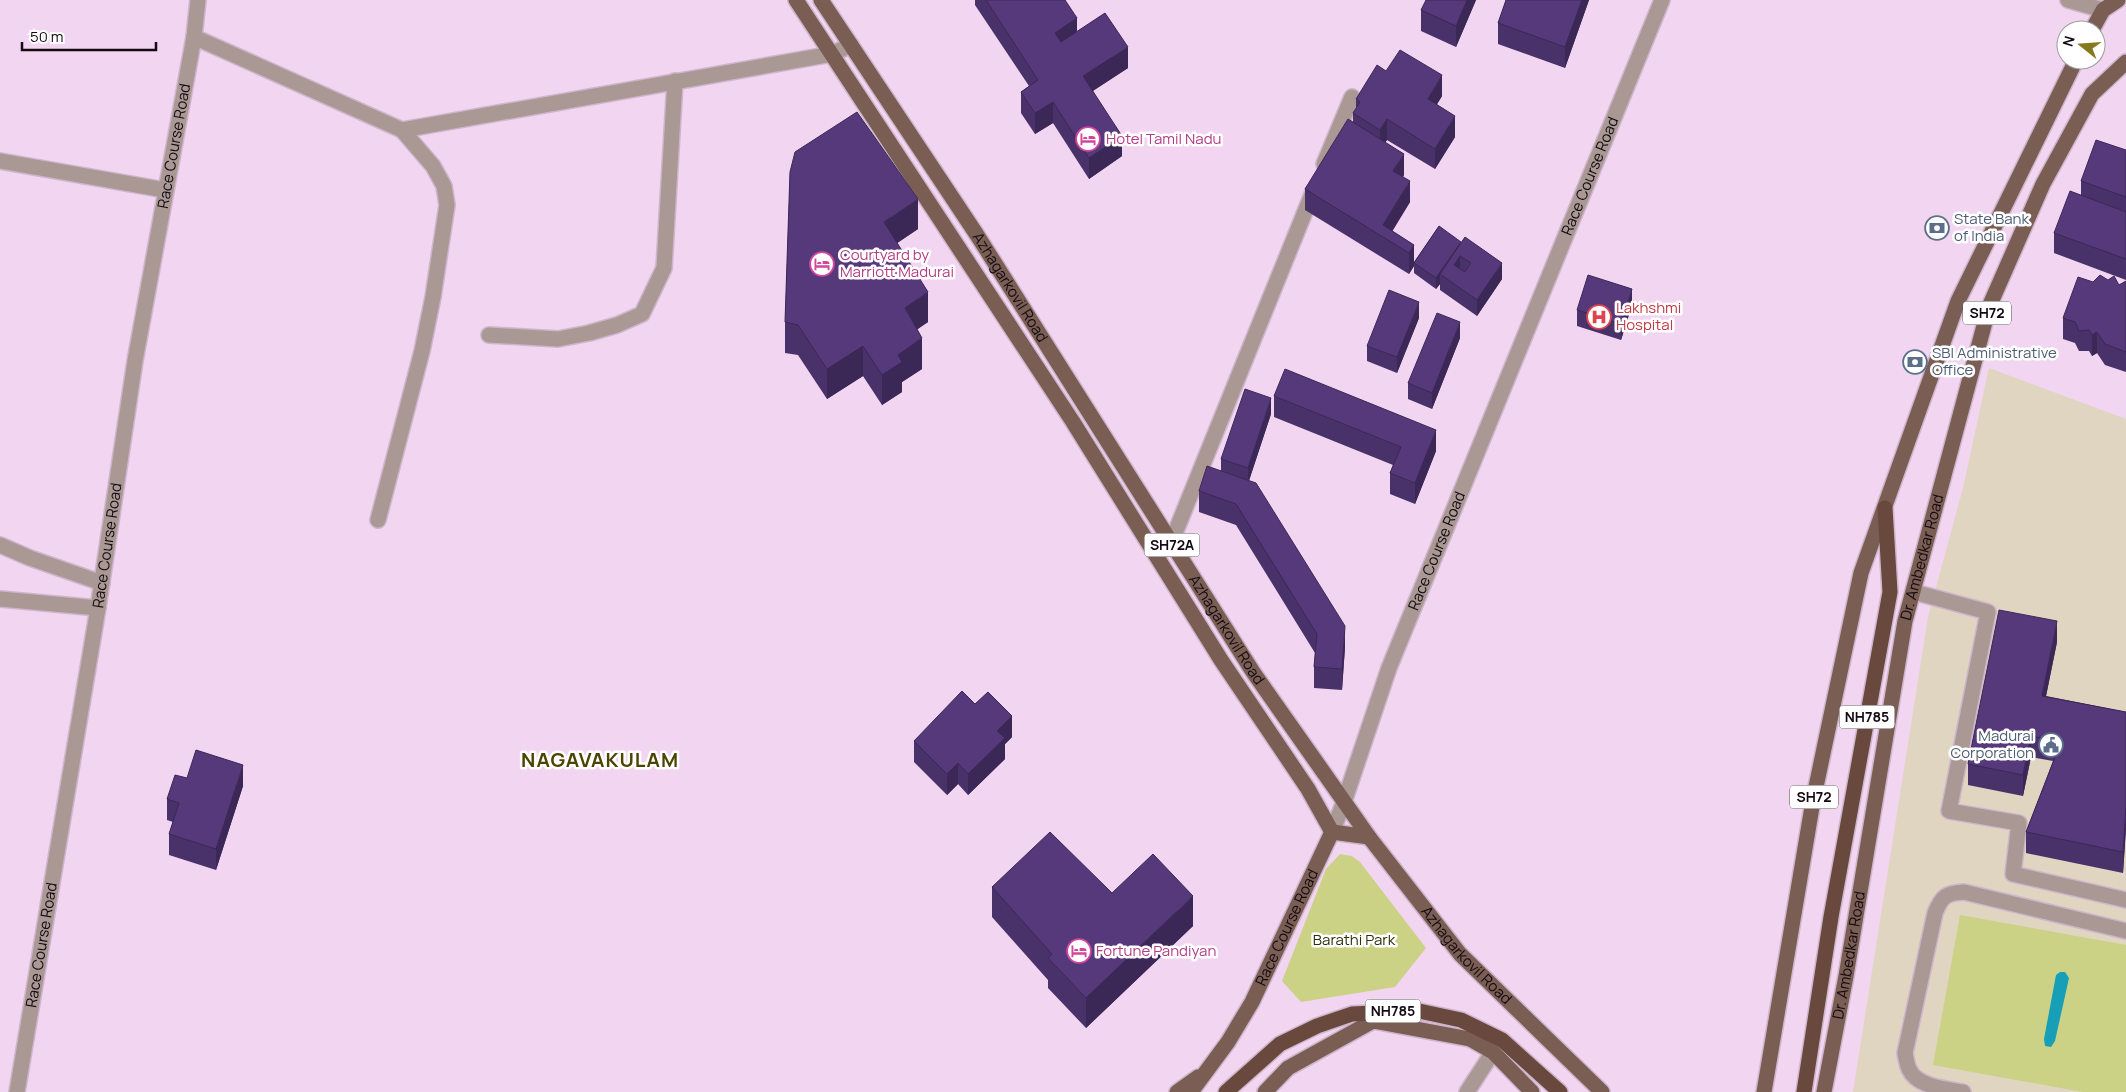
<svg xmlns="http://www.w3.org/2000/svg" width="2126" height="1092" font-family="Manrope,sans-serif">
	<style>
		.commercial { fill: #dfd5c0 }
		.green { fill: #cbd286 }
		.water { fill: #169fb6 }
		.lines { fill: none; stroke-linecap: round; stroke-linejoin: round }
		.minor-casing { stroke: #ceb5cc; stroke-width: 18 }
		.major-casing { stroke: #ceb5cc; stroke-width: 18 }
		.highway-casing { stroke: #ceb5cc; stroke-width: 18 }
		.minor { stroke: #a99893; stroke-width: 15 }
		.major { stroke: #7a5d53; stroke-width: 15 }
		.highway { stroke: #69483d; stroke-width: 15 }
		.wall { fill: #49316a }
		.shaded-wall { fill: #3c2856 }
		.building { fill: #55397b; stroke: #3c2856; fill-rule: evenodd }
		.labels { text-anchor: middle; stroke-width: 5; stroke-linejoin: round; paint-order: stroke }
		.shield { fill: #fff; stroke: #5a5459; stroke-width: 1 }
		.shield-label { font-size: 14px; font-weight: bold; fill: #130a12 }
		.hotel-label { font-size: 15px; fill: #b23c85; stroke: #fff; text-anchor: start }
		.street-label { font-size: 15px; fill: #130a12; stroke: #fff }
		.service-label { font-size: 15px; fill: #4e5e75; stroke: #fff; text-anchor: start }
		.health-label { font-size: 15px; fill: #be3a42; stroke: #fff; text-anchor: start }
		.park-label { font-size: 15px; fill: #2e310b; stroke: #fff }
		.district-label { font-size: 20px; font-weight: bold; letter-spacing: 1px; fill: #4e4401; stroke: #fff }
	</style>
	<rect width="100%" height="100%" fill="#f2d5f0"/>
	<!-- commercial -->
	<path class="commercial" d="M 1989,368 L 2126,419 L 2126,1092 L 1853,1092 L 1928,617 L 1963,488 Z"/>
	<!-- green -->
	<path class="green" d="M 1340,854 L 1352,856 L 1360,862 L 1426,948 L 1395,987 L 1301,1002 L 1282,981 L 1326,869 Z
		M 1960,915 L 2126,945 L 2126,1092 L 2083,1092 L 1933,1065 Z"/>
	<!-- water -->
	<path class="water" d="M 2060,972 L 2065,972 L 2069,978 L 2055,1041 L 2051,1047 L 2045,1046 L 2044,1039 L 2056,975 Z"/>
	<g class="lines">
		<!-- minor casing -->
		<g class="minor-casing">
			<g id="minor">
				<path d="M 2068,0 L 2103,10"/>
				<path d="M 194,37 L 402,130 L 433,166 L 444,186 L 447,205 L 433,297 L 422,351 L 378,520"/>
				<path d="M 402,130 L 832,54 L 851,45"/>
				<path d="M 0,161 L 165,190"/>
				<path d="M 1324,164 L 1352,97"/>
				<path d="M 489,335 L 558,339 L 589,333 L 617,325 L 642,314 L 664,268 L 675,81"/>
				<path d="M 1171,543 L 1313,192"/>
				<path d="M 0,545 L 30,558 L 102,583"/>
				<path d="M 1914,592 L 1988,612 L 1949,811 L 2019,823 L 2013,874 L 2126,900"/>
				<path d="M 0,599 L 98,608"/>
				<path id="s1" d="M 1332,832 L 1344,802 L 1389,668 L 1662,0"/>
				<path id="s2" d="M 17,1092 L 98,608 L 135,361 L 194,37 L 198,0"/>
				<path d="M 1467,1092 L 1493,1052"/>
				<path d="M 1963,1092 C 1946,1089 1917,1087 1909,1069 C 1907,1065 1906,1058 1905,1053 L 1935,913 C 1942,896 1946,893 1964,892 L 2126,931"/>
			</g>
		</g>
		<!-- major casing -->
		<g class="major-casing">
			<g id="major">
				<path d="M 796,0 L 1073,422 L 1221,660 L 1308,789 L 1332,832"/>
				<path id="s3" d="M 821,0 L 977,235 L 1253,672 L 1369,837 L 1460,954 L 1602,1092"/>
				<path d="M 2092,30 L 2103,10 L 2118,0"/>
				<path d="M 1332,832 L 1369,837"/>
				<path d="M 1177,1092 L 1198,1077"/>
				<path id="s4" d="M 1191,1092 L 1228,1042 L 1252,1002 L 1332,832"/>
				<path d="M 1265,1092 L 1288,1068 L 1373,1021 L 1470,1039 L 1493,1052 L 1532,1092"/>
				<path d="M 1764,1092 L 1813,801 L 1861,573 L 1958,301 L 2076,60"/>
				<path id="s5" d="M 1824,1092 L 1846,976 L 1905,621 L 1989,307 L 2043,184 L 2092,94 L 2126,62"/>
			</g>
		</g>
		<!-- highway casing -->
		<g class="highway-casing">
			<path id="highway" d="M 1226,1092 L 1280,1044 L 1317,1026 L 1352,1014 L 1419,1011 L 1461,1020 L 1502,1040 L 1560,1092
				M 1804,1092 L 1831,917 L 1890,592 L 1885,508"/>
		</g>
		<!-- minor -->
		<use href="#minor" class="minor"/>
		<!-- major -->
		<use href="#major" class="major"/>
		<!-- highway -->
		<use href="#highway" class="highway"/>
	</g>
	<!-- wall -->
	<path class="wall" d="M 975,0 L 1065,0 L 1077,32 L 1128,68 L 1093,91 L 1122,156 L 1089,179 L 1053,123 L 1035,134 L 1021,113 L 1021,92 L 1029,86 L 975,5 Z
		M 1476,0 L 1456,47 L 1421,31 L 1421,10 Z
		M 1506,0 L 1589,0 L 1565,68 L 1498,44 L 1498,23 Z
		M 1386,71 L 1442,96 L 1437,104 L 1455,137 L 1435,169 L 1387,140 L 1385,142 L 1404,175 L 1403,176 L 1410,202 L 1392,231 L 1414,245 L 1414,262 L 1439,226 L 1502,279 L 1477,316 L 1440,290 L 1440,284 L 1436,289 L 1414,273 L 1414,266 L 1409,274 L 1305,210 L 1305,189 L 1353,123 L 1353,113 L 1356,109 L 1356,99 Z
		M 2126,150 L 2126,280 L 2054,253 L 2054,233 L 2081,196 L 2081,181 Z
		M 790,172 L 918,229 L 897,243 L 928,322 L 917,329 L 922,369 L 902,382 L 902,392 L 882,405 L 863,376 L 827,399 L 798,355 L 785,353 L 785,322 Z
		M 2108,280 L 2119,285 L 2126,281 L 2126,372 L 2105,365 L 2097,353 L 2092,356 L 2089,351 L 2079,351 L 2075,343 L 2063,339 L 2063,318 L 2093,282 Z
		M 1632,305 L 1621,340 L 1577,326 L 1577,310 Z
		M 1419,318 L 1397,373 L 1367,361 L 1367,346 Z
		M 1460,338 L 1432,409 L 1408,399 L 1408,383 Z
		M 1274,396 L 1436,451 L 1415,504 L 1390,494 L 1390,473 L 1393,465 L 1274,417 Z
		M 1271,414 L 1249,480 L 1345,647 L 1342,690 L 1314,688 L 1314,667 L 1315,653 L 1236,525 L 1199,512 L 1199,491 L 1221,471 L 1221,459 Z
		M 2057,642 L 2046,696 L 2126,712 L 2126,828 L 2123,873 L 2026,853 L 2026,832 L 2053,761 L 2031,757 L 2023,796 L 1968,785 L 1968,764 Z
		M 975,704 L 1012,737 L 1005,744 L 1005,759 L 968,795 L 958,784 L 947,795 L 914,762 L 914,741 Z
		M 187,778 L 243,786 L 216,870 L 169,855 L 169,834 L 173,822 L 167,820 L 167,799 Z
		M 992,887 L 1112,893 L 1193,926 L 1086,1028 L 1048,988 L 1048,980 L 992,917 Z"/>
	<!-- shaded-wall -->
	<path class="shaded-wall" d="M 1467,0 L 1476,0 L 1456,47 L 1456,26 Z
		M 1582,0 L 1589,0 L 1565,68 L 1565,47 Z
		M 1077,18 L 1077,39 L 1055,54 L 1055,33 Z
		M 1128,47 L 1128,68 L 1083,97 L 1083,76 Z
		M 1442,75 L 1442,96 L 1428,119 L 1428,99 Z
		M 1053,102 L 1053,123 L 1035,134 L 1035,113 Z
		M 1455,116 L 1455,137 L 1435,169 L 1435,149 Z
		M 1387,119 L 1387,140 L 1380,150 L 1380,130 Z
		M 1122,136 L 1122,156 L 1089,179 L 1089,158 Z
		M 1404,154 L 1404,175 L 1393,192 L 1393,171 Z
		M 1410,181 L 1410,202 L 1387,240 L 1383,225 Z
		M 918,199 L 918,229 L 884,252 L 884,222 Z
		M 1462,242 L 1440,274 L 1440,284 L 1436,289 L 1436,278 Z
		M 1414,245 L 1414,266 L 1409,274 L 1409,253 Z
		M 1460,256 L 1460,272 L 1454,265 Z
		M 1502,263 L 1502,279 L 1477,316 L 1477,300 Z
		M 1632,289 L 1632,305 L 1621,340 L 1621,324 Z
		M 928,292 L 928,322 L 905,338 L 905,308 Z
		M 1419,302 L 1419,318 L 1397,373 L 1397,357 Z
		M 1460,322 L 1460,338 L 1432,409 L 1432,393 Z
		M 2097,332 L 2097,353 L 2092,356 L 2092,335 Z
		M 922,338 L 922,369 L 902,382 L 902,392 L 882,405 L 882,375 L 898,355 Z
		M 863,346 L 863,376 L 827,399 L 827,369 Z
		M 1271,398 L 1271,414 L 1248,484 L 1248,468 Z
		M 1436,430 L 1436,451 L 1415,504 L 1415,483 Z
		M 2057,621 L 2057,642 L 2042,716 L 2042,696 Z
		M 1345,626 L 1345,647 L 1342,690 L 1342,669 Z
		M 1012,716 L 1012,737 L 1005,744 L 1005,759 L 968,795 L 968,774 L 997,731 Z
		M 2031,736 L 2031,757 L 2023,796 L 2023,775 Z
		M 958,763 L 958,784 L 947,795 L 947,774 Z
		M 243,765 L 243,786 L 216,870 L 216,849 Z
		M 2126,807 L 2126,828 L 2123,873 L 2123,852 Z
		M 1193,896 L 1193,926 L 1086,1028 L 1086,998 Z"/>
	<!-- building -->
	<path class="building" d="M 986,0 L 1065,0 L 1077,18 L 1055,33 L 1061,42 L 1105,13 L 1128,47 L 1083,76 L 1122,136 L 1089,158 L 1053,102 L 1035,113 L 1021,92 L 1038,80 Z
		M 1426,0 L 1467,0 L 1456,26 L 1421,10 Z
		M 1506,0 L 1582,0 L 1565,47 L 1498,23 Z
		M 1400,50 L 1442,75 L 1428,99 L 1455,116 L 1435,149 L 1387,119 L 1380,130 L 1353,113 L 1360,102 L 1356,99 L 1377,65 L 1386,71 Z
		M 857,112 L 918,199 L 884,222 L 928,292 L 905,308 L 922,338 L 898,355 L 902,362 L 882,375 L 863,346 L 827,369 L 798,325 L 785,322 L 790,172 L 795,152 Z
		M 1348,119 L 1404,154 L 1393,171 L 1410,181 L 1383,225 L 1414,245 L 1409,253 L 1305,189 Z
		M 2096,140 L 2126,150 L 2126,197 L 2081,181 Z
		M 2070,191 L 2126,212 L 2126,259 L 2054,233 Z
		M 1439,226 L 1461,242 L 1436,278 L 1414,263 Z
		M 1465,237 L 1502,263 L 1477,300 L 1440,274 ZM 1460,256 L 1471,263 L 1465,272 L 1454,265 Z
		M 1588,275 L 1632,289 L 1621,324 L 1577,310 Z
		M 2100,275 L 2108,280 L 2114,276 L 2119,285 L 2126,281 L 2126,352 L 2105,344 L 2097,332 L 2092,335 L 2089,330 L 2079,331 L 2075,322 L 2063,318 L 2078,277 L 2093,282 Z
		M 1389,290 L 1419,302 L 1397,357 L 1367,346 Z
		M 1437,313 L 1460,322 L 1432,393 L 1408,383 Z
		M 1285,369 L 1436,430 L 1415,483 L 1390,473 L 1401,447 L 1274,396 Z
		M 1245,389 L 1271,398 L 1248,468 L 1221,459 Z
		M 1207,466 L 1256,483 L 1345,626 L 1342,669 L 1314,667 L 1317,634 L 1236,504 L 1199,491 Z
		M 1999,610 L 2057,621 L 2042,696 L 2126,712 L 2126,807 L 2123,852 L 2026,832 L 2054,760 L 2058,741 L 2031,736 L 2023,775 L 1968,764 Z
		M 962,691 L 975,704 L 988,692 L 1012,716 L 997,731 L 1005,738 L 968,774 L 958,763 L 947,774 L 914,741 Z
		M 196,750 L 243,765 L 216,849 L 169,834 L 179,803 L 167,799 L 175,775 L 187,778 Z
		M 1050,832 L 1112,893 L 1153,854 L 1193,896 L 1086,998 L 1048,958 L 1052,954 L 992,887 Z"/>
	<!-- icons -->
	<defs>
		<g id="hotel-ring" transform="scale(1.25)"><circle r="9.5" fill="#fff" stroke="#d1479c" stroke-width="1.5"/><path d="M-6-4.5h1.5V1H6V5H4.5V3h-9V5H-6ZM-4 0a1.8 1.8 0 1 1 3.6 0ZM.5 0V-2.5h3Q6-2.5 6 0Z" fill="#d1479c"/></g>
		<g id="bank-ring" transform="scale(1.25)"><circle r="9.5" fill="#fff" stroke="#5c6f8a" stroke-width="1.5"/><path d="M-6-4H6V4H-6ZM0-2.3a2.3 2.3 0 1 0 0 4.6a2.3 2.3 0 1 0 0-4.6Z" fill="#5c6f8a"/></g>
		<g id="hospital-ring" transform="scale(1.25)"><circle r="9.5" fill="#fff" stroke="#e0444e" stroke-width="1.5"/><path d="M-5-5h3v3.5h4V-5h3V5h-3V1.5h-4V5h-3Z" fill="#e0444e"/></g>
		<g id="civic-ring" transform="scale(1.25)"><circle r="9.5" fill="#fff" stroke="#5c6f8a" stroke-width="1.5"/><path d="M-.6-6.5H3V-4.5H.6V-3L4-1V1h2V6H-6V1h2V-1L-.6-3ZM-1.2 2.5V6h2.4V2.5Z" fill="#5c6f8a"/></g>
	</defs>
	<g fill-rule="evenodd">
		<use href="#hotel-ring" x="1088" y="139"/>
		<use href="#bank-ring" x="1937" y="228"/>
		<use href="#hotel-ring" x="822" y="264"/>
		<use href="#hospital-ring" x="1599" y="317"/>
		<use href="#bank-ring" x="1915" y="362"/>
		<use href="#civic-ring" x="2051" y="745"/>
		<use href="#hotel-ring" x="1079" y="951"/>
	</g>
	<g class="labels">
		<!-- shield labels -->
		<g class="shield">
			<rect x="1963" y="301.5" width="48" height="23" rx="4"/>
			<rect x="1144.5" y="533.5" width="55" height="23" rx="4"/>
			<rect x="1839.5" y="705.5" width="55" height="23" rx="4"/>
			<rect x="1790" y="785.5" width="48" height="23" rx="4"/>
			<rect x="1365.5" y="999.5" width="55" height="23" rx="4"/>
		</g>
		<g class="shield-label">
			<text x="1987" y="318">SH72</text>
			<text x="1172" y="550">SH72A</text>
			<text x="1867" y="722">NH785</text>
			<text x="1814" y="802">SH72</text>
			<text x="1393" y="1016">NH785</text>
		</g>
		<!-- hotel labels -->
		<g class="hotel-label">
			<text x="1106" y="144">Hotel Tamil Nadu</text>
			<text x="840" y="260">Courtyard by<tspan x="840" dy="17">Marriott Madurai</tspan></text>
			<text x="1096" y="956">Fortune Pandiyan</text>
		</g>
		<!-- street labels -->
		<g class="street-label">
			<text dy="5" stroke="none"><textPath href="#s2" startOffset="959">Race Course Road</textPath></text>
			<text dy="5" stroke="none"><textPath href="#s1" startOffset="705">Race Course Road</textPath></text>
			<text dy="5" stroke="none"><textPath href="#s3" startOffset="344">Azhagarkovil Road</textPath></text>
			<text dy="5" stroke="none"><textPath href="#s2" startOffset="554">Race Course Road</textPath></text>
			<text dy="5" stroke="none"><textPath href="#s1" startOffset="300">Race Course Road</textPath></text>
			<text dy="5" stroke="none"><textPath href="#s5" startOffset="544">Dr. Ambedkar Road</textPath></text>
			<text dy="5" stroke="none"><textPath href="#s3" startOffset="749">Azhagarkovil Road</textPath></text>
			<text dy="5" stroke="none"><textPath href="#s4" startOffset="191">Race Course Road</textPath></text>
			<text dy="5" stroke="none"><textPath href="#s2" startOffset="149">Race Course Road</textPath></text>
			<text dy="5" stroke="none"><textPath href="#s3" startOffset="1154">Azhagarkovil Road</textPath></text>
			<text dy="5" stroke="none"><textPath href="#s5" startOffset="139">Dr. Ambedkar Road</textPath></text>
		</g>
		<!-- service labels -->
		<g class="service-label">
			<text x="1954" y="224">State Bank<tspan x="1954" dy="17">of India</tspan></text>
			<text x="1932" y="358">SBI Administrative<tspan x="1932" dy="17">Office</tspan></text>
			<text x="2034" y="741" text-anchor="end">Madurai<tspan x="2034" dy="17">Corporation</tspan></text>
		</g>
		<!-- health labels -->
		<g class="health-label">
			<text x="1616" y="313">Lakhshmi<tspan x="1616" dy="17">Hospital</tspan></text>
		</g>
		<!-- park labels -->
		<g class="park-label">
			<text x="1354" y="945">Barathi Park</text>
		</g>
		<!-- district labels -->
		<g class="district-label">
			<text x="600" y="767">NAGAVAKULAM</text>
		</g>
	</g>
	<!-- north arrow -->
	<g transform="translate(2081 45) rotate(287)"><circle r="24" fill="#ffffff" stroke="#a19da0"/>
	<path d="M0-4L9 19L0 12L-9 19Z" fill="#86781c"/>
	<text y="-8" font-size="14" font-weight="bold" text-anchor="middle" fill="#130a12">N</text>
	</g>
	<!-- scale -->
	<path d="M22 42v8h134v-8" fill="none" stroke="#130a12" stroke-width="2.5"/>
	<text x="30" y="42" font-size="15" fill="#130a12" stroke="#ffffff" stroke-width="4" paint-order="stroke">50 m</text>
</svg>
